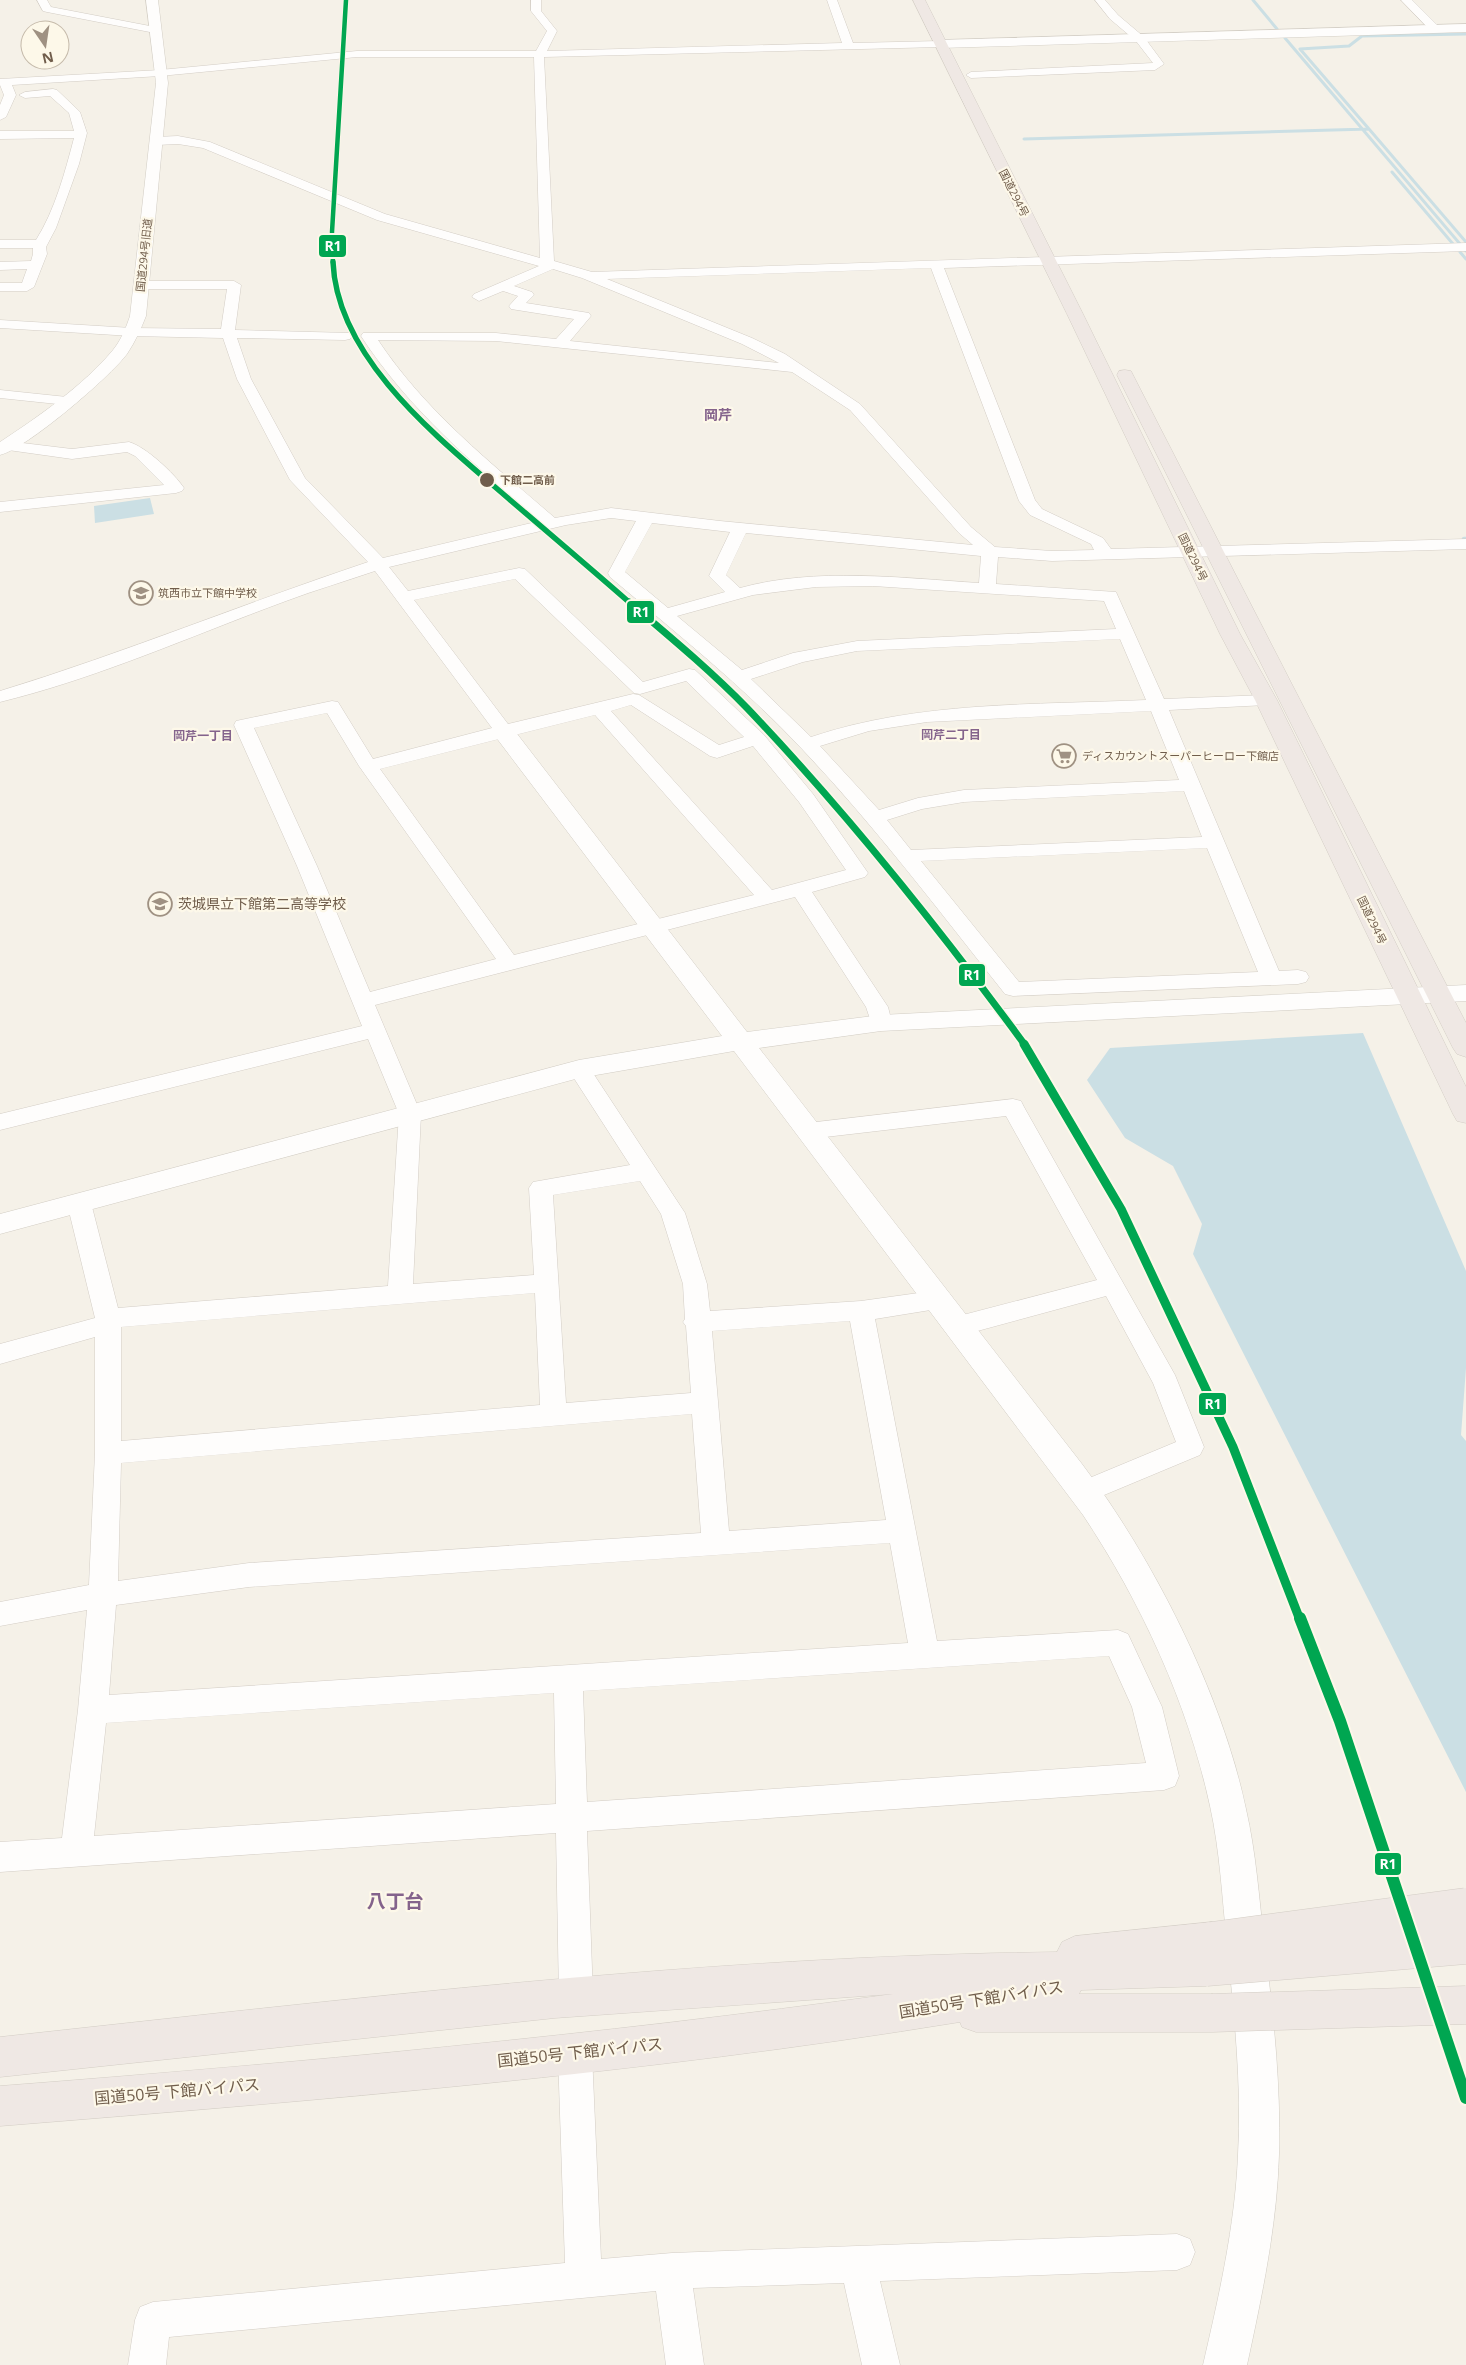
<svg xmlns="http://www.w3.org/2000/svg" width="1466" height="2365" font-family="'Open Sans','Noto Sans JP',sans-serif">
	<style>
		.water { fill: #cbdfe4 }
		.lines { fill: none; stroke-linecap: round; stroke-linejoin: round }
		.stream-far1 { stroke: #cbdfe4; stroke-width: 3 }
		.stream { stroke: #cbdfe4; stroke-width: 4.5 }
		.street-casing { stroke: #d3cdc5; stroke-width: 1 }
		.secondary-casing { stroke: #d2cdc4; stroke-width: 1 }
		.highway-casing { stroke: #d3cdc5; stroke-width: 1 }
		.street { fill: #fefdfc; fill-rule: evenodd }
		.secondary { fill: #fefdfc; fill-rule: evenodd }
		.highway { fill: #efe8e4; fill-rule: evenodd }
		.highway-bridge-casing { stroke: #d3cdc5; stroke-width: 39; stroke-linecap: butt }
		.highway-bridge { stroke: #efe8e4; stroke-width: 38 }
		.rail-1-far4-casing { stroke: #fdf8e9; stroke-width: 6 }
		.rail-1-far3-casing { stroke: #fdf8e9; stroke-width: 8 }
		.rail-1-far2-casing { stroke: #fdf8e9; stroke-width: 10 }
		.rail-1-far1-casing { stroke: #fdf8e9; stroke-width: 13 }
		.rail-1-casing { stroke: #fdf8e9; stroke-width: 16 }
		.rail-1-far4 { stroke: #00a651; stroke-width: 4.5 }
		.rail-1-far3 { stroke: #00a651; stroke-width: 5.5 }
		.rail-1-far2 { stroke: #00a651; stroke-width: 7 }
		.rail-1-far1 { stroke: #00a651; stroke-width: 9 }
		.rail-1 { stroke: #00a651; stroke-width: 12 }
		.stop-dot { fill: #705d4b; stroke: #fdf8e9; stroke-width: 2 }
		.labels { text-anchor: middle; stroke-width: 4.5; stroke-linejoin: round; paint-order: stroke }
		.far-street-label { font-size: 11px; fill: #705d4b; stroke: #fdf8e9 }
		.far-stop-label { font-size: 11px; font-weight: bold; fill: #705d4b; stroke: #fdf8e9; text-anchor: start }
		.far-poi-label { font-size: 11px; fill: #705d4b; stroke: #fdf8e9; text-anchor: start }
		.far-neighbourhood-label { font-size: 12px; font-weight: bold; fill: #84638c; stroke: #fdf8e9 }
		.far-quarter-label { font-size: 14px; font-weight: bold; fill: #84638c; stroke: #fdf8e9 }
		.poi-label { font-size: 14px; fill: #705d4b; stroke: #fdf8e9; text-anchor: start }
		.near-street-label { font-size: 16px; fill: #705d4b; stroke: #fdf8e9 }
		.near-quarter-label { font-size: 19px; font-weight: bold; fill: #84638c; stroke: #fdf8e9 }
		.line-badge { stroke: #fdf8e9; stroke-width: 2 }
		.badge-label { font-size: 14px; text-anchor: middle; font-weight: bold; fill: #fff }
	</style>
	<rect width="100%" height="100%" fill="#f5f1e8"/>
	<!-- water -->
	<path class="water" d="M 150,498 L 154,514 L 95,523 L 94,506 Z
		M 1363,1033 L 1466,1271 L 1466,1368 L 1461,1435 L 1466,1441 L 1466,1792 L 1193,1254 L 1202,1224 L 1173,1166 L 1125,1138 L 1087,1080 L 1110,1048 Z"/>
	<g class="lines">
		<!-- stream-far1 -->
		<path class="stream-far1" d="M 1253,0 L 1277,29
			M 1285,38 L 1466,251
			M 1369,129 L 1466,242
			M 1024,139 L 1369,129 L 1300,49 L 1349,46 L 1362,36 L 1466,34
			M 1392,172 L 1453,244
			M 1460,252 L 1466,259"/>
		<!-- stream -->
		<path class="stream" d="M 1464,539 L 1466,539"/>
		<!-- street casing -->
		<g class="street-casing">
			<path id="street" d="M 37,0 L 47,0 L 51,7 L 155,27 L 160,30 L 155,33 L 47,12 L 43,11 Z
				M 531,0 L 541,0 L 541,11 L 557,31 L 547,51 L 842,43 L 827,0 L 837,0 L 853,43 L 940,41 L 945,44 L 940,47 L 544,57 L 554,261 L 592,272 L 1466,243 L 1466,251 L 944,268 L 1035,500 L 1042,509 L 1103,538 L 1111,549 L 1466,539 L 1466,549 L 1052,561 L 998,557 L 996,584 L 1116,592 L 1164,699 L 1266,695 L 1272,696 L 1275,700 L 1272,704 L 1266,705 L 1169,710 L 1279,971 L 1298,970 L 1306,972 L 1309,977 L 1306,982 L 1298,984 L 1013,996 L 1005,994 C 939,911 875,826 802,749 C 743,686 675,632 610,577 L 608,573 L 636,521 L 611,518 L 566,525 L 389,567 L 408,591 L 519,568 L 525,569 L 643,682 L 689,669 L 695,670 L 764,735 L 813,794 L 868,873 L 865,877 L 812,892 L 888,1007 L 892,1023 L 889,1028 L 881,1030 L 873,1028 L 866,1007 L 795,897 L 375,1005 L 421,1114 L 413,1284 L 534,1275 L 529,1188 L 533,1182 L 630,1165 L 568,1069 L 571,1064 L 579,1061 L 587,1064 L 685,1213 L 707,1284 L 710,1311 L 861,1301 L 940,1290 L 949,1293 L 953,1300 L 949,1307 L 875,1319 L 937,1641 L 1118,1630 L 1128,1634 L 1162,1707 L 1179,1776 L 1175,1786 L 1164,1790 L 587,1831 L 593,1997 L 588,2009 L 576,2014 L 564,2009 L 559,1997 L 556,1833 L 0,1872 L 0,1842 L 62,1838 L 78,1710 L 87,1610 L 0,1626 L 0,1602 L 89,1585 L 95,1453 L 95,1337 L 0,1364 L 0,1344 L 95,1318 L 67,1203 L 71,1197 L 79,1194 L 87,1197 L 91,1203 L 118,1308 L 388,1286 L 399,1114 L 368,1039 L 0,1130 L 0,1114 L 362,1026 L 297,866 L 234,725 L 236,721 L 332,701 L 338,702 L 373,759 L 492,728 L 375,571 C 346,581 315,590 286,601 C 191,636 98,678 0,702 L 0,691 C 124,653 245,603 368,562 L 290,480 L 237,379 L 223,338 L 132,336 L 0,328 L 0,320 L 132,328 L 221,329 L 227,289 L 141,289 L 134,285 L 141,281 L 234,281 L 241,285 L 235,330 L 350,333 L 352,336 L 350,339 L 345,340 L 237,338 L 251,379 L 305,478 L 383,558 L 540,521 C 472,462 411,412 361,336 L 363,333 L 496,333 L 556,339 L 574,319 L 511,309 L 509,306 L 518,296 L 503,291 L 479,301 L 472,297 L 474,294 L 539,266 L 377,220 L 203,148 L 178,144 L 156,145 L 150,141 L 156,137 L 178,136 L 210,142 L 385,214 L 540,258 L 534,57 L 357,57 L 160,76 L 12,85 L 16,95 L 6,117 L 0,120 L 0,105 L 4,95 L 0,85 L 0,79 L 160,70 L 357,51 L 536,51 L 547,31 L 531,11 ZM 931,268 L 1019,501 L 1030,515 L 1091,544 L 1094,550 L 1052,551 L 995,547 L 971,527 L 860,404 L 785,354 L 752,338 L 607,279 ZM 553,269 L 582,278 L 742,344 L 779,363 L 570,341 L 591,316 L 589,313 L 526,303 L 534,295 L 532,292 L 514,286 ZM 378,340 L 496,341 L 792,372 L 850,410 L 959,533 L 973,545 L 720,521 L 611,508 L 555,518 C 491,463 425,411 378,340 ZM 652,523 L 730,532 L 709,576 L 725,592 L 668,608 L 625,572 ZM 746,533 L 981,556 L 979,583 C 903,578 815,567 740,588 L 726,575 ZM 515,579 L 634,693 L 640,694 L 686,681 L 744,737 L 719,745 L 639,695 L 633,694 L 508,724 L 414,600 ZM 873,586 L 1104,601 L 1116,629 L 857,641 L 793,653 L 742,670 L 677,616 L 753,595 L 816,587 ZM 1120,639 L 1146,700 C 1035,705 918,701 811,737 L 751,679 L 803,662 L 857,651 ZM 631,705 L 710,756 L 717,758 L 753,746 L 799,802 L 846,870 L 772,890 L 611,711 ZM 1151,711 L 1179,780 L 964,790 L 918,798 L 879,810 L 820,746 L 869,731 L 927,722 ZM 327,713 L 359,766 L 496,959 L 370,992 L 317,866 L 254,728 ZM 595,715 L 754,895 L 514,955 L 380,769 ZM 1184,791 L 1202,837 L 911,850 L 887,820 L 922,809 L 964,802 ZM 1207,848 L 1258,972 L 1019,982 L 921,861 ZM 640,1181 L 661,1214 L 683,1284 L 685,1319 L 683,1322 L 686,1326 L 691,1393 L 566,1403 L 553,1195 ZM 535,1293 L 540,1405 L 121,1441 L 121,1327 ZM 850,1321 L 886,1520 L 729,1531 L 712,1331 ZM 692,1414 L 701,1533 L 249,1563 L 118,1581 L 121,1463 ZM 890,1543 L 908,1643 L 109,1695 L 116,1605 L 249,1587 ZM 1109,1656 L 1132,1707 L 1146,1763 L 587,1802 L 583,1691 ZM 554,1693 L 556,1804 L 94,1836 L 106,1723 Z
				M 1095,0 L 1105,0 L 1118,15 L 1144,37 L 1164,64 L 1155,70 L 971,78 L 966,75 L 971,72 L 1153,63 L 1136,41 L 1110,19 Z
				M 1401,0 L 1412,0 L 1439,27 L 1439,31 L 1431,31 Z
				M 53,89 L 57,90 L 80,112 L 87,133 L 79,164 L 56,228 L 46,247 L 47,254 L 34,287 L 27,291 L 0,291 L 0,283 L 22,283 L 27,269 L 0,270 L 0,262 L 31,261 L 33,254 L 33,248 L 0,248 L 0,240 L 36,240 C 55,210 65,172 74,138 L 0,139 L 0,131 L 74,131 L 69,113 L 50,96 L 25,98 L 19,95 L 25,92 Z
				M 0,390 L 67,397 L 74,401 L 67,405 L 0,398 Z
				M 6,441 L 72,449 L 129,442 C 146,447 174,473 184,488 L 182,491 L 176,493 L 0,512 L 0,502 L 164,485 L 135,456 L 127,452 L 72,459 L 1,449 L 1,443 Z
				M 1013,1099 L 1021,1101 L 1024,1107 L 1175,1375 L 1204,1447 L 1200,1455 L 1085,1503 L 1075,1500 L 1071,1492 L 1075,1484 L 1176,1442 L 1153,1383 L 1106,1296 L 959,1336 L 950,1333 L 946,1326 L 950,1319 L 959,1316 L 1097,1280 L 1006,1116 L 808,1139 L 800,1137 L 796,1131 L 800,1125 L 808,1123 Z
				M 575,2037 L 587,2042 L 592,2054 L 601,2259 L 672,2253 L 1177,2234 L 1190,2239 L 1195,2252 L 1190,2265 L 1177,2270 L 880,2281 L 900,2365 L 862,2365 L 844,2283 L 693,2288 L 704,2365 L 666,2365 L 656,2291 L 169,2337 L 166,2365 L 128,2365 L 135,2320 L 140,2307 L 153,2302 L 565,2263 L 558,2054 L 563,2042 Z"/>
		</g>
		<!-- secondary casing -->
		<g class="secondary-casing">
			<path id="secondary" d="M 146,0 L 158,0 L 168,83 L 146,316 C 141,329 135,342 127,354 C 110,377 26,449 0,455 L 0,442 C 38,417 84,385 113,350 C 121,340 126,328 130,316 L 156,83 Z
				M 1466,24 L 1466,32 L 940,48 L 934,44 L 940,40 Z
				M 503,725 L 511,726 L 747,1032 L 881,1015 L 1466,985 L 1466,1001 L 881,1031 L 759,1048 L 1082,1464 C 1153,1558 1222,1694 1246,1809 C 1256,1853 1259,1897 1264,1941 C 1273,2011 1281,2083 1279,2154 C 1277,2225 1262,2296 1247,2365 L 1203,2365 C 1219,2296 1235,2226 1238,2155 C 1242,2085 1234,2013 1227,1943 C 1222,1897 1220,1851 1210,1806 C 1188,1704 1141,1602 1083,1515 L 734,1051 L 579,1078 L 0,1234 L 0,1214 L 579,1060 L 722,1036 L 495,736 L 492,731 L 495,726 Z"/>
		</g>
		<!-- highway casing -->
		<g class="highway-casing">
			<path id="highway" d="M 913,0 L 925,0 L 1083,314 L 1240,634 L 1277,700 L 1466,1087 L 1466,1123 L 1457,1121 L 1453,1114 L 1255,700 L 1220,634 L 1067,314 Z
				M 1125,370 L 1131,371 L 1133,375 L 1466,1023 L 1466,1057 L 1457,1054 L 1453,1048 L 1117,375 L 1119,371 Z
				M 1212,1922 L 1225,1928 L 1231,1941 L 1225,1954 L 1220,1956 L 1225,1967 L 1219,1980 L 1206,1986 L 1081,1990 L 1079,1994 L 1212,1994 L 1226,1999 L 1231,2013 L 1226,2027 L 1212,2032 L 976,2032 L 962,2027 L 960,2022 C 643,2074 321,2100 0,2126 L 0,2086 C 299,2063 596,2035 893,1994 L 555,2018 L 0,2077 L 0,2037 C 351,1999 704,1956 1057,1952 L 1062,1942 L 1075,1936 Z"/>
		</g>
		<!-- street -->
		<use href="#street" class="street"/>
		<!-- secondary -->
		<use href="#secondary" class="secondary"/>
		<!-- highway -->
		<use href="#highway" class="highway"/>
		<!-- highway-bridge casing -->
		<g class="highway-bridge-casing">
			<path id="highway-bridge" d="M 1212,1941 L 1466,1907
				M 1206,1967 L 1466,1945
				M 1212,2013 L 1466,2005"/>
		</g>
		<!-- highway-bridge -->
		<use href="#highway-bridge" class="highway-bridge"/>
		<!-- rail-1-far4 casing -->
		<g class="rail-1-far4-casing">
			<path id="rail-1-far4" d="M 333,263 L 332,232 L 346,0"/>
		</g>
		<!-- rail-1-far3 casing -->
		<g class="rail-1-far3-casing">
			<path id="rail-1-far3" d="M 333,262 C 337,360 441,440 509,499 C 550,534 590,568 630,603"/>
		</g>
		<!-- rail-1-far2 casing -->
		<g class="rail-1-far2-casing">
			<path id="rail-1-far2" d="M 629,602 C 669,636 710,670 747,708 C 847,813 939,928 1025,1045"/>
		</g>
		<!-- rail-1-far1 casing -->
		<g class="rail-1-far1-casing">
			<path id="rail-1-far1" d="M 1024,1044 L 1121,1209 L 1233,1447 L 1300,1620"/>
		</g>
		<!-- rail-1 casing -->
		<g class="rail-1-casing">
			<path id="rail-1" d="M 1300,1618 L 1340,1721 L 1466,2098"/>
		</g>
		<!-- rail-1-far4 -->
		<use href="#rail-1-far4" class="rail-1-far4"/>
		<!-- rail-1-far3 -->
		<use href="#rail-1-far3" class="rail-1-far3"/>
		<!-- rail-1-far2 -->
		<use href="#rail-1-far2" class="rail-1-far2"/>
		<!-- rail-1-far1 -->
		<use href="#rail-1-far1" class="rail-1-far1"/>
		<!-- rail-1 -->
		<use href="#rail-1" class="rail-1"/>
	</g>
	<!-- icons -->
	<defs>
		<g id="school-ring" transform="scale(1.25)"><circle r="9.5" fill="#fdf8e9" stroke="#9f9182" stroke-width="1.5"/><path d="M0-5L7-2L0 1L-7-2ZM-4 1L0 2.5L4 1V4Q0 6-4 4Z" fill="#9f9182"/></g>
		<g id="supermarket-ring" transform="scale(1.25)"><circle r="9.5" fill="#fdf8e9" stroke="#9f9182" stroke-width="1.5"/><path d="M-6-5.5h2.5l.6 2H6L4.5 2H-2.5L-4.4-4H-6ZM-1.5 3.2a1.3 1.3 0 1 0 .1 0ZM3 3.2a1.3 1.3 0 1 0 .1 0Z" fill="#9f9182"/></g>
	</defs>
	<g fill-rule="evenodd">
		<use href="#school-ring" x="141" y="593"/>
		<use href="#supermarket-ring" x="1064" y="756"/>
		<use href="#school-ring" x="160" y="904"/>
	</g>
	<!-- markers -->
	<circle class="stop-dot" cx="487" cy="480" r="8"/>
	<g class="labels">
		<!-- far-street labels -->
		<g class="far-street-label">
			<text transform="translate(1014 193) rotate(63)" y="4">国道294号</text>
			<text transform="translate(144 255) rotate(-84)" y="4">国道294号旧道</text>
			<text transform="translate(1193 557) rotate(64)" y="4">国道294号</text>
			<text transform="translate(1372 920) rotate(64)" y="4">国道294号</text>
		</g>
		<!-- far-stop labels -->
		<g class="far-stop-label">
			<text x="500" y="484">下館二高前</text>
		</g>
		<!-- far-poi labels -->
		<g class="far-poi-label">
			<text x="158" y="597">筑西市立下館中学校</text>
			<text x="1082" y="760">ディスカウントスーパーヒーロー下館店</text>
		</g>
		<!-- far-neighbourhood labels -->
		<g class="far-neighbourhood-label">
			<text x="951" y="739">岡芹二丁目</text>
			<text x="203" y="740">岡芹一丁目</text>
		</g>
		<!-- far-quarter labels -->
		<g class="far-quarter-label">
			<text x="718" y="420">岡芹</text>
		</g>
		<!-- poi labels -->
		<g class="poi-label">
			<text x="178" y="909">茨城県立下館第二高等学校</text>
		</g>
		<!-- near-street labels -->
		<g class="near-street-label">
			<text transform="translate(981 1999) rotate(-9)" y="6">国道50号 下館バイパス</text>
			<text transform="translate(580 2052) rotate(-6)" y="6">国道50号 下館バイパス</text>
			<text transform="translate(177 2091) rotate(-5)" y="6">国道50号 下館バイパス</text>
		</g>
		<!-- near-quarter labels -->
		<g class="near-quarter-label">
			<text x="395" y="1908">八丁台</text>
		</g>
	</g>
	<g class="line-badge">
		<rect x="318" y="234" width="29" height="24" rx="5" fill="#00a651"/>
		<rect x="626" y="600" width="29" height="24" rx="5" fill="#00a651"/>
		<rect x="958" y="963" width="28" height="24" rx="5" fill="#00a651"/>
		<rect x="1198" y="1392" width="29" height="24" rx="5" fill="#00a651"/>
		<rect x="1374" y="1852" width="28" height="24" rx="5" fill="#00a651"/>
	</g>
	<g class="badge-label">
		<text x="333" y="251">R1</text>
		<text x="641" y="617">R1</text>
		<text x="972" y="980">R1</text>
		<text x="1213" y="1409">R1</text>
		<text x="1388" y="1869">R1</text>
	</g>
	<!-- north arrow -->
	<g transform="translate(45 45) rotate(167)"><circle r="24" fill="#fdf8e9" stroke="#c5baaa"/>
	<path d="M0-4L9 19L0 12L-9 19Z" fill="#9f9182"/>
	<text y="-8" font-size="14" font-weight="bold" text-anchor="middle" fill="#705d4b">N</text>
	</g>
</svg>
